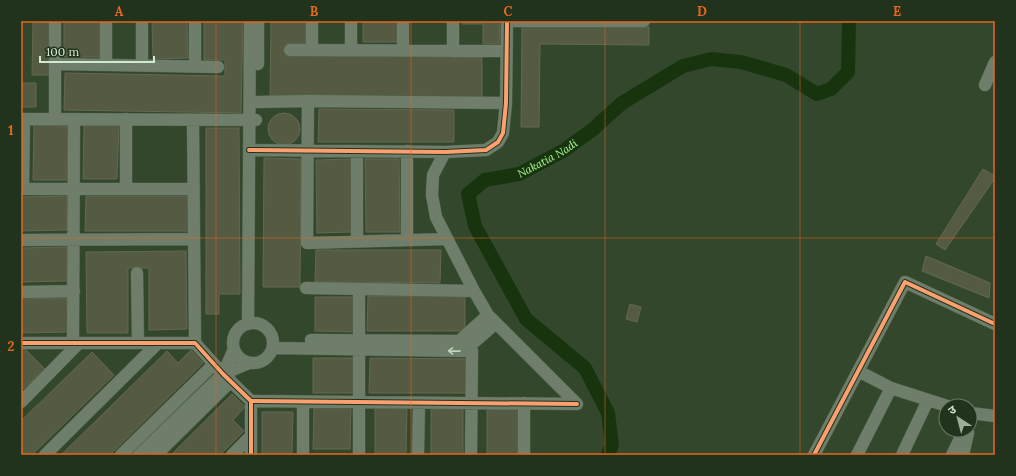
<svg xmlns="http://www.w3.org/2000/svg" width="1016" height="476" font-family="Lora,'Noto Sans Devanagari',serif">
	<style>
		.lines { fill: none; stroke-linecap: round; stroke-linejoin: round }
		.river { stroke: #18340f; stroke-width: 14 }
		.building { fill: #555a42; stroke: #656851 }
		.minor-casing { stroke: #52644c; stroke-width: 13 }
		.minor { stroke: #6e7e6a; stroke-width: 12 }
		.cycleway-casing { stroke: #22331d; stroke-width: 6 }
		.cycleway { stroke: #fca06f; stroke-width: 4 }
		.oneway { stroke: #bfd4b9 }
		.grid { fill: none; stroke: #e6671f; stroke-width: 1; stroke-opacity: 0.55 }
		.labels { text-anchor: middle; stroke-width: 4; stroke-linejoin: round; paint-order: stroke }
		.water-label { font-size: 11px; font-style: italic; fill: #aefb99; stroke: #22331d }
		.neatline { fill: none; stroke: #e6671f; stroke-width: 1.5 }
		.grid-label { font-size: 13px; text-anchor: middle; font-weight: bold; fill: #e6671f }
	</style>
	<rect width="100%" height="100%" fill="#32472c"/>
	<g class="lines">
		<!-- river -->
		<path class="river" id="s1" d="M 608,455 L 612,445 L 608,413 L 585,368 L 526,319 L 475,226 L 468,194 L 485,180 L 519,174 L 563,151 L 592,130 L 622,103 L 683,66 L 711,59 L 741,62 L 786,75 L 817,94 L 831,89 L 848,72 L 849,21"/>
	</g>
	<!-- building -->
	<path class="building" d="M 33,21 L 51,21 L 50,75 L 32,75 Z
		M 64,21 L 100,21 L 100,57 L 64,57 Z
		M 152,21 L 187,21 L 188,58 L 153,59 Z
		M 204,21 L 243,21 L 241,113 L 64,110 L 65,73 L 225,76 L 225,60 L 204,60 Z
		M 271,21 L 306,21 L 306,44 L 286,44 L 286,56 L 482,57 L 482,97 L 270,96 Z
		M 363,21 L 398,21 L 398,42 L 363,42 Z
		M 462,21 L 500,21 L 499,44 L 483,44 L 483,24 L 462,24 Z
		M 522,26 L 649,27 L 649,45 L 540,44 L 539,127 L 521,127 Z
		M 21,83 L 36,83 L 36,107 L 21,107 Z
		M 319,109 L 454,110 L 454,142 L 318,142 Z
		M268 129a16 16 0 1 1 32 0a16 16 0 1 1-32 0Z
		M 34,125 L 68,126 L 67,180 L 33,180 Z
		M 84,125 L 119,125 L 117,179 L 83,179 Z
		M 206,128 L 239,128 L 240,294 L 219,294 L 219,314 L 206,314 Z
		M 264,158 L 301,159 L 300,287 L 263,287 Z
		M 351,159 L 352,232 L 317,233 L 316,160 Z
		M 365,159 L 399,159 L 400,232 L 366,232 Z
		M 983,169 L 995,176 L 995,178 L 945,250 L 936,244 Z
		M 67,196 L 67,230 L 21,231 L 21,197 Z
		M 86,196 L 189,196 L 189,231 L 85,231 Z
		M 68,247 L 68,281 L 21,282 L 21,248 Z
		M 316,250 L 441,250 L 440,283 L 315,282 Z
		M 186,251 L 187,329 L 149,330 L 149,268 L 128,268 L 128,333 L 87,333 L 86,252 Z
		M 926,256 L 990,283 L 989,298 L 922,271 Z
		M 368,296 L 465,296 L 465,331 L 367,331 Z
		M 315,297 L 357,297 L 357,332 L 315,331 Z
		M 67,298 L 68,332 L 21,333 L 21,299 Z
		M 630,304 L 641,307 L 637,322 L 626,319 Z
		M 22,346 L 45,369 L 21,391 L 21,347 Z
		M 191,350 L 203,363 L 110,455 L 61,455 L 167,351 L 178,363 Z
		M 92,352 L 114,375 L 32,455 L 21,455 L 21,421 Z
		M 313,358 L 355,358 L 355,393 L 313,393 Z
		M 370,358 L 467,359 L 467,393 L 369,393 Z
		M 232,394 L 245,407 L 233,420 L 244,431 L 220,455 L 171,455 Z
		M 314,407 L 351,407 L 350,449 L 313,449 Z
		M 431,407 L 463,407 L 463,455 L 431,455 Z
		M 375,408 L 407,408 L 406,455 L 375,455 Z
		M 487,409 L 519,409 L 518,455 L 487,455 Z
		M 262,412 L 293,412 L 292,455 L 262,455 Z"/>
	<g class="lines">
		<!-- minor casing -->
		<g class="minor-casing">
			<path id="minor" d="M 55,21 L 55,119
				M 514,21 L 644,21
				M 290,50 L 506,51
				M 312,50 L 312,21
				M 351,50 L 351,21
				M 403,51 L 403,21
				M 453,51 L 453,21
				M 55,64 L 218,67
				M 258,64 L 258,21
				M 106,65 L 106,21
				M 142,65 L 142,21
				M 195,66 L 195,21
				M 985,85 L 995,62
				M 308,101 L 307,243 L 447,239
				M 258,102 L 308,101 L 506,103
				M 21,119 L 256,120
				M 193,120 L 195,343
				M 249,150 L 445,152 L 486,150 L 498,142 L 503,133 L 506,103 L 507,21
				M 445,152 L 433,175 L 432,195 L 436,217 L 474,291 L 488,315 L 577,404
				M 21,189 L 194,189
				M 23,189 L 24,119
				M 126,189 L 126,119
				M 21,240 L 194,239
				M 407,240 L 407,151
				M 357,241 L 357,151
				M 137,273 L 138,343
				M 306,288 L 474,291
				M 21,292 L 74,291
				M233 343a20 20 0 1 1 40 0a20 20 0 1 1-40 0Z
				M 248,324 L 250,21
				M 311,340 L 459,341 L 488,315
				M 468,341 L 472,351 L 471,455
				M 21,343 L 195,343 L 223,374 L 251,401 L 251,455
				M 73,343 L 74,119
				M 273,348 L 464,351 L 496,323
				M 234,349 L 223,374 L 249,363
				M 858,371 L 891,388 L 947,406
				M 251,401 L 577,404
				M 21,402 L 79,343
				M 970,413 L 995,416
				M 45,455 L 158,343
				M 121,455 L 214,364
				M 139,455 L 223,374
				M 156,455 L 231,381
				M 232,455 L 251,436
				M 303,455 L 303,402
				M 359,455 L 359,289
				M 418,455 L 419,403
				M 524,455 L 524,403
				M 814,455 L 905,282 L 995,324
				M 857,455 L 891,388
				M 902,455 L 928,400
				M 952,455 L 964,430
				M 963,455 L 968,433"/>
		</g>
		<!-- minor -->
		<use href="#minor" class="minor"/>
		<!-- cycleway casing -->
		<g class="cycleway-casing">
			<path id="cycleway" d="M 249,150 L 445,152 L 486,150 L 498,142 L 503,133 L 506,103 L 507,21
				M 21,343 L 195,343 L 223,374 L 251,401 L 251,455
				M 251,401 L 577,404
				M 814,455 L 905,282 L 995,324"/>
		</g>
		<!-- cycleway -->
		<use href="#cycleway" class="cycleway"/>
	</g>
	<!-- one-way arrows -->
	<defs><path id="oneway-shaft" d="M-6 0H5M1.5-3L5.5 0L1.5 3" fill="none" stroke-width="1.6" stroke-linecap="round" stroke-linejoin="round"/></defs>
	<use class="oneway" href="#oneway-shaft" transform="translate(454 351) rotate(-179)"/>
	<!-- grid -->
	<path class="grid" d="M 216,21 L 216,455M 411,21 L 411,455M 605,21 L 605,455M 800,21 L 800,455M 21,238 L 995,238"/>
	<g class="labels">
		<!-- water labels -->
		<g class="water-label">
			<text dy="4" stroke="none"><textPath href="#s1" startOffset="398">Nakatia Nadi</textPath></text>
		</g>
	</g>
	<!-- border -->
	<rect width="1016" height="476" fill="none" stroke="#22331d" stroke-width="44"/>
	<!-- north arrow -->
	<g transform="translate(958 418) rotate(324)"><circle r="19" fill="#22331d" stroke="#697c63"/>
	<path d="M0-3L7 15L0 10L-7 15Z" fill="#9bb095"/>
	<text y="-6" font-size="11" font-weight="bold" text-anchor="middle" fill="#d3e9cd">उ</text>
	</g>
	<!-- scale -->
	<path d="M40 56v6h114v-6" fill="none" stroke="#d3e9cd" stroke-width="2"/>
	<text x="46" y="56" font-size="12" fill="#d3e9cd" stroke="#22331d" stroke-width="3" paint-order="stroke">100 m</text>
	<rect x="22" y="22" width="972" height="432" class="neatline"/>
	<g class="grid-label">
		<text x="119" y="16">A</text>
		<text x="314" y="16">B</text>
		<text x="508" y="16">C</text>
		<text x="702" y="16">D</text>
		<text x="897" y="16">E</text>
		<text x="11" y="135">1</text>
		<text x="11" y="351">2</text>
	</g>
</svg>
